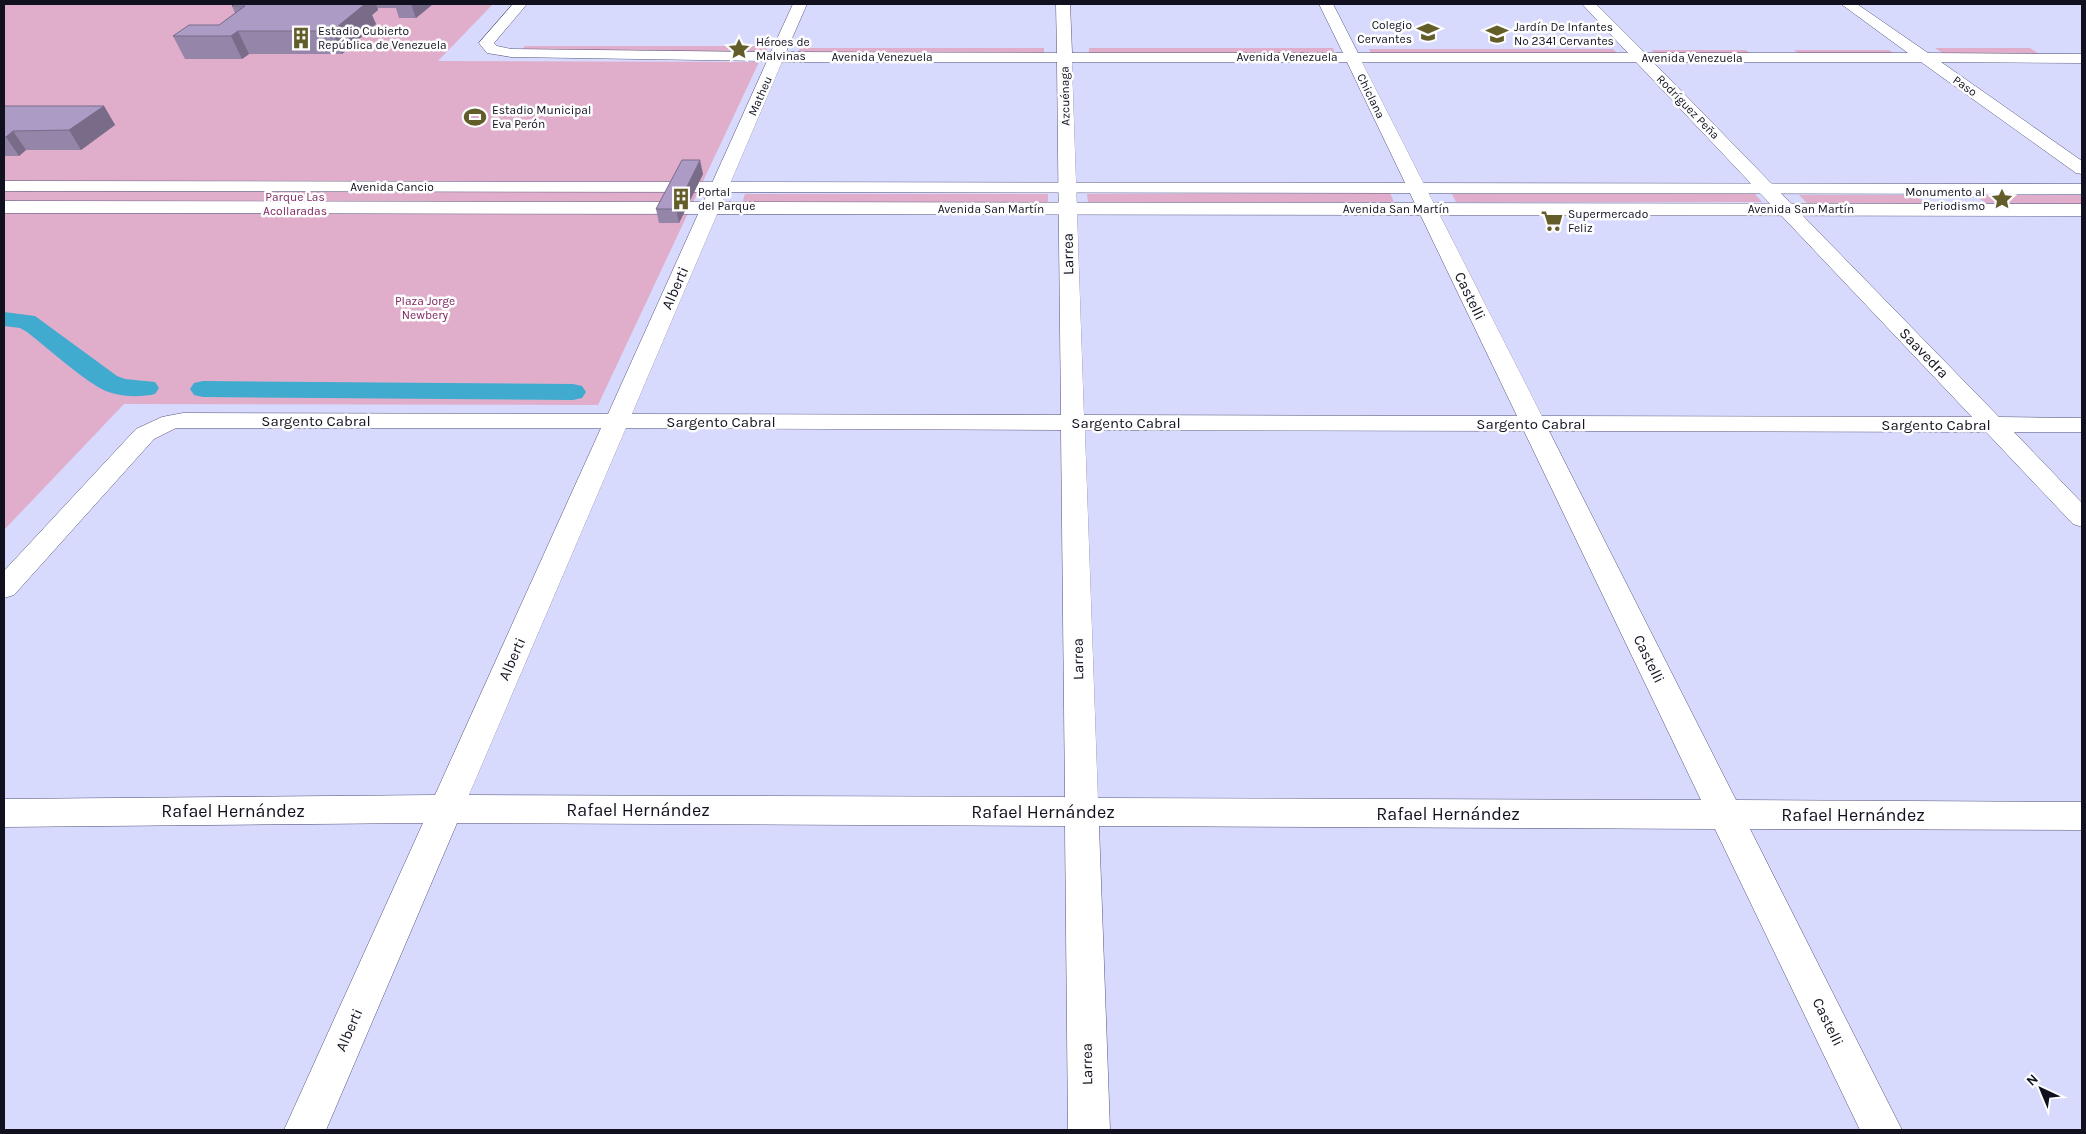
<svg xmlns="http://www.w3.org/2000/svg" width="2086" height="1134" font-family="Karla,sans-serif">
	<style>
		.green { fill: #e0aecb }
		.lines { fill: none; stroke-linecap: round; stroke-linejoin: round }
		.canal { fill: #40abce; fill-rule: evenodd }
		.minor-casing { stroke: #54557b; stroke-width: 1 }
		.major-casing { stroke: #54557b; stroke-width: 1 }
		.minor { fill: #fff; fill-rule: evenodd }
		.major { fill: #fff; fill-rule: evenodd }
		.wall { fill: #9485a9 }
		.shaded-wall { fill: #786c89 }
		.building { fill: #ac9bc4; stroke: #786c89 }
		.labels { text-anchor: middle; stroke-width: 5; stroke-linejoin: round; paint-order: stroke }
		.far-poi-label { font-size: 12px; fill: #10101f; stroke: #fdfdfd; text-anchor: start }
		.far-street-label { font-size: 12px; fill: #10101f; stroke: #fdfdfd }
		.far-park-label { font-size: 12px; fill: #7e2661; stroke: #fdfdfd }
		.street-label { font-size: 15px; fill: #10101f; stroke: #fdfdfd }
		.near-street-label { font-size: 18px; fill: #10101f; stroke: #fdfdfd }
	</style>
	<rect width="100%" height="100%" fill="#d7d9fd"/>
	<!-- green -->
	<path class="green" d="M 4,4 L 493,4 L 438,61 L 759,62 L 598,405 L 124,404 L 4,530 Z
		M 525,46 L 769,46 L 766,52 L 520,52 Z
		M 800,48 L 1044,48 L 1044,54 L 797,54 Z
		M 1089,48 L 1333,48 L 1335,54 L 1089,54 Z
		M 1935,48 L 2030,48 L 2039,54 L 1944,54 Z
		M 1369,49 L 1613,49 L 1618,54 L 1372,55 Z
		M 1651,50 L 1746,50 L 1753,56 L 1657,55 Z
		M 1794,50 L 1889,50 L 1896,55 L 1801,55 Z
		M 1390,193 L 1394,202 L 1088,203 L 1087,194 Z
		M 1754,193 L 1762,202 L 1456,202 L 1452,194 Z
		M 745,194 L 1048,194 L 1048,202 L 742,203 Z
		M 1799,195 L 1916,195 L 1926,204 L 1807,203 Z
		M 1974,195 L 2082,195 L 2082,204 L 1986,203 Z"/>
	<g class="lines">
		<!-- canal -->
		<path class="canal" d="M 4,312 L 35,316 L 117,376 L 125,379 L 155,382 L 159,388 L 155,394 C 138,398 114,397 98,387 C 76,374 49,349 27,332 L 20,328 L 4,326 Z
			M 203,381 L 573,384 L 582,386 L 586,392 L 582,398 L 573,400 L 203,397 L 194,395 L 190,389 L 194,383 Z"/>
		<!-- minor casing -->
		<g class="minor-casing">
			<path id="minor" d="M 513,4 L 527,4 L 494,43 L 497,46 L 511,49 L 771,52 L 793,4 L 807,4 L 786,52 L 1057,53 L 1056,4 L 1070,4 L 1072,53 L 1343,53 L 1319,4 L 1333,4 L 1358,53 L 1628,53 L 1582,4 L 1596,4 L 1645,53 L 1908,53 L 1841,4 L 1857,4 L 1928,53 L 2082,54 L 2082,63 L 1941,62 L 2082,161 L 2082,174 L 2076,173 L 1921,62 L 1653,62 L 1999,417 L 2082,418 L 2082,432 L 2014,432 L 2082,503 L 2082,527 L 2073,524 L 1986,432 L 1549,431 L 1736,800 L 2082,802 L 2082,830 L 1750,829 L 1902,1130 L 1860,1130 L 1715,829 L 1099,826 L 1110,1130 L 1068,1130 L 1065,826 L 457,823 L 326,1130 L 284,1130 L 423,823 L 4,827 L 4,799 L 435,795 L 601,428 L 176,428 L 154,439 L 14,595 L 4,598 L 4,571 L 136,429 L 162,417 L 183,413 L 608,414 L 767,61 L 511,57 L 487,53 L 479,43 ZM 782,62 L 1057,62 L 1061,415 L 632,414 ZM 1072,62 L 1347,62 L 1517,416 L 1084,415 ZM 1362,62 L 1636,62 L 1972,417 L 1542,416 ZM 626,428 L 1061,430 L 1065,797 L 469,795 ZM 1085,430 L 1524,431 L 1701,800 L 1098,798 Z"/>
		</g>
		<!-- major casing -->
		<g class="major-casing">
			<path id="major" d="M 4,181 L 2082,184 L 2082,194 L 4,191 Z
				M 4,201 L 2082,204 L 2082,216 L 4,213 Z"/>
		</g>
		<!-- minor -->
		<use href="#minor" class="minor"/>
		<!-- major -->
		<use href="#major" class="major"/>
	</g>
	<!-- wall -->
	<path class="wall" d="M 235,4 L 433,4 L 416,18 L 399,18 L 396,8 L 378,8 L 378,10 L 372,15 L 376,24 L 342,54 L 249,54 L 242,59 L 185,59 L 173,36 L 219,25 L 235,13 L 232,6 Z
		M 4,106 L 104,106 L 115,125 L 81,150 L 26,150 L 19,156 L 4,156 Z
		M 703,174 L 679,223 L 659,223 L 656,209 Z"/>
	<!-- shaded-wall -->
	<path class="shaded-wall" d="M 354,4 L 376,4 L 378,10 L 372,15 L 376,24 L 342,54 L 332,31 Z
		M 411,4 L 433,4 L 416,18 Z
		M 238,31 L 249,54 L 242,59 L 231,36 Z
		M 104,106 L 115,125 L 81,150 L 69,130 Z
		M 13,131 L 26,150 L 19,156 L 6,137 Z
		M 700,160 L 703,174 L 679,223 L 676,209 Z"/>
	<!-- building -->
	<path class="building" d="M 235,4 L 365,4 L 332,31 L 238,31 L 231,36 L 173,36 L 189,25 L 219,25 L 245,6 L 232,6 Z
		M 4,106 L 104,106 L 69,130 L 13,131 L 6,137 L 4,137 Z
		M 682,160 L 700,160 L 676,209 L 656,209 Z"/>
	<!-- icons -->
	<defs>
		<g id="school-bare" transform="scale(1.725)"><path d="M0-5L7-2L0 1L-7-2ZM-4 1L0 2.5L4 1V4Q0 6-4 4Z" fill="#635d2a" stroke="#fdfdfd" stroke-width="2.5" paint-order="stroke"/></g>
		<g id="building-bare" transform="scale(1.725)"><path d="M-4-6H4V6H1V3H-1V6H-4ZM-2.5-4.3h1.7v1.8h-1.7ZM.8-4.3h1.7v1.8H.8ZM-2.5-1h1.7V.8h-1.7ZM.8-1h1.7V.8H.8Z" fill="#635d2a" stroke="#fdfdfd" stroke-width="2.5" paint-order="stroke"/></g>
		<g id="sight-bare" transform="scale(1.725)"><path d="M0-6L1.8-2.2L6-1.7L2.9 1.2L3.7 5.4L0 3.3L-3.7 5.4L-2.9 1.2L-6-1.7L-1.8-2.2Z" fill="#635d2a" stroke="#fdfdfd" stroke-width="2.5" paint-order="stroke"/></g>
		<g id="stadium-bare" transform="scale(1.725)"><path d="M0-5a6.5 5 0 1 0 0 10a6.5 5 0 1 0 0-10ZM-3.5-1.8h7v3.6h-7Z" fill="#635d2a" stroke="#fdfdfd" stroke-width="2.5" paint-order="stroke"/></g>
		<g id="supermarket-bare" transform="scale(1.725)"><path d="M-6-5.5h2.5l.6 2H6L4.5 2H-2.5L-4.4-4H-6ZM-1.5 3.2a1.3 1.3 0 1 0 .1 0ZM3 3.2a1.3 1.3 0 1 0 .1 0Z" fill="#635d2a" stroke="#fdfdfd" stroke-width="2.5" paint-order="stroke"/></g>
	</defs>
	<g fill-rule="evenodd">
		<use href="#school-bare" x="1428" y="32"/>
		<use href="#school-bare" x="1497" y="34"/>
		<use href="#building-bare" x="301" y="38"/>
		<use href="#sight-bare" x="739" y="49"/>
		<use href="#stadium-bare" x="475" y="117"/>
		<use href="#building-bare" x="681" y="199"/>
		<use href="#sight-bare" x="2002" y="199"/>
		<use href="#supermarket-bare" x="1552" y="221"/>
	</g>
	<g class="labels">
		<!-- far-poi labels -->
		<g class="far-poi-label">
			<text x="1412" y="29" text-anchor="end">Colegio<tspan x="1412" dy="14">Cervantes</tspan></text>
			<text x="1514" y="31">Jardín De Infantes<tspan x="1514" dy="14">Nº 2341 Cervantes</tspan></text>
			<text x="318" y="35">Estadio Cubierto<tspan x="318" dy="14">República de Venezuela</tspan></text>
			<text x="756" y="46">Héroes de<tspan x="756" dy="14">Malvinas</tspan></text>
			<text x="492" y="114">Estadio Municipal<tspan x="492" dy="14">Eva Perón</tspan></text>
			<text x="698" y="196">Portal<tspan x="698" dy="14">del Parque</tspan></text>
			<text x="1985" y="196" text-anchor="end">Monumento al<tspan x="1985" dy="14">Periodismo</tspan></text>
			<text x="1568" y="218">Supermercado<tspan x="1568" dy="14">Feliz</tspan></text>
		</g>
		<!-- far-street labels -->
		<g class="far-street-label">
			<text x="882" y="61">Avenida Venezuela</text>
			<text x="1287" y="61">Avenida Venezuela</text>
			<text x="1692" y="62">Avenida Venezuela</text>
			<text transform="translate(1965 86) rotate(35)" y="4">Paso</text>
			<text transform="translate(760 96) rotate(-66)" y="4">Matheu</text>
			<text transform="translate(1065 96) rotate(-91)" y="4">Azcuénaga</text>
			<text transform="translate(1371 96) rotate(64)" y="4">Chiclana</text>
			<text transform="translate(1688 107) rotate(46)" y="4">Rodríguez Peña</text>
			<text x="392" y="191">Avenida Cancio</text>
			<text x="991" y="213">Avenida San Martín</text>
			<text x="1396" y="213">Avenida San Martín</text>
			<text x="1801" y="213">Avenida San Martín</text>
		</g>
		<!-- far-park labels -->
		<g class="far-park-label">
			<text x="295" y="201">Parque Las<tspan x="295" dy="14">Acollaradas</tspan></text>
			<text x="425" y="305">Plaza Jorge<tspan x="425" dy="14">Newbery</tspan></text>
		</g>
		<!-- street labels -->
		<g class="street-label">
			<text transform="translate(1068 254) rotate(-91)" y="5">Larrea</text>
			<text transform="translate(675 288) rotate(-66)" y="5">Alberti</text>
			<text transform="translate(1470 296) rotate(64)" y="5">Castelli</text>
			<text transform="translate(1924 353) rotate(46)" y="5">Saavedra</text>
			<text x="316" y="426">Sargento Cabral</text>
			<text x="721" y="427">Sargento Cabral</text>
			<text x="1126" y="428">Sargento Cabral</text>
			<text x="1531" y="429">Sargento Cabral</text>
			<text x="1936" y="430">Sargento Cabral</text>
			<text transform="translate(512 659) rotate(-66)" y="5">Alberti</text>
			<text transform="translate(1078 659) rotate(-91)" y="5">Larrea</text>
			<text transform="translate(1649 659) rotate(64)" y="5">Castelli</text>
			<text transform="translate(1828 1022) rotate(64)" y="5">Castelli</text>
			<text transform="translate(349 1030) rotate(-66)" y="5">Alberti</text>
			<text transform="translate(1087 1064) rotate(-91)" y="5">Larrea</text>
		</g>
		<!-- near-street labels -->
		<g class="near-street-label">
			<text x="638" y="816">Rafael Hernández</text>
			<text x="233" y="817">Rafael Hernández</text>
			<text x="1043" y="818">Rafael Hernández</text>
			<text x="1448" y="820">Rafael Hernández</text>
			<text x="1853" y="821">Rafael Hernández</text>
		</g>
	</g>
	<!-- border -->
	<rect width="2086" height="1134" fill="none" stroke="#10101f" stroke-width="10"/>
	<!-- north arrow -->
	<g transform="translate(2041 1089) rotate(316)" stroke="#fdfdfd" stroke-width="4" paint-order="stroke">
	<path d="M0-4L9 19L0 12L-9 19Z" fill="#10101f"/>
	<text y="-8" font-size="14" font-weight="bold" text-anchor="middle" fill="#10101f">N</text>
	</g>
</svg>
